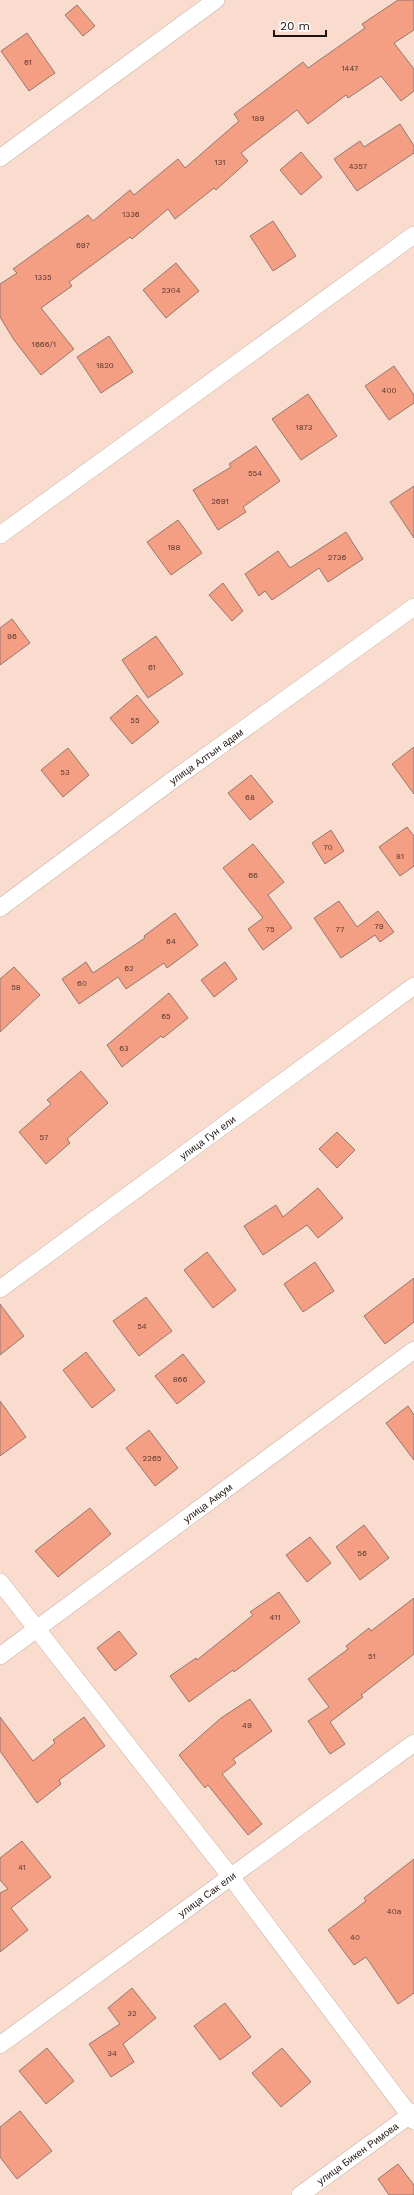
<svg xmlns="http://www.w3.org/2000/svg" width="414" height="2195" font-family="'Work Sans',sans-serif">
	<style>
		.building { fill: #f49e84; stroke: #93776f }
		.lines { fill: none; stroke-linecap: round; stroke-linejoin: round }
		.minor-casing { stroke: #cbb0a3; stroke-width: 18 }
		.minor { stroke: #fff; stroke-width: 17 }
		.labels { text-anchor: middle; stroke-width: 3; stroke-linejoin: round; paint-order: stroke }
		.number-label { font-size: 8px; fill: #54362d }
		.street-label { font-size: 10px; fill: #1e1410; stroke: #fff }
	</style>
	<rect width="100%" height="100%" fill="#f9dcce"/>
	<!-- building -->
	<path class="building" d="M 398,0 L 414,0 L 414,30 L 394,43 L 414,69 L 414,91 L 401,101 L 381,76 L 348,98 L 346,95 L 308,124 L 297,110 L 241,153 L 248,161 L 216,190 L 214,188 L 175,219 L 168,209 L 132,239 L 130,237 L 69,282 L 72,286 L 41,308 L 74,349 L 41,375 L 14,340 L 0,317 L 0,284 L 17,273 L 13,269 L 88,215 L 93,221 L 130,190 L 134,195 L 178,159 L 185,168 L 239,121 L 234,114 L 303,62 L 308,68 L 365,28 L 362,24 Z
		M 77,5 L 95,26 L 83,36 L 65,15 Z
		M 27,33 L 55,73 L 29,91 L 1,51 Z
		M 400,124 L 414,146 L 414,153 L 357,191 L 334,159 L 360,141 L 364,147 Z
		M 301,152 L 322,177 L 301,195 L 280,170 Z
		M 273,221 L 296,256 L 273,271 L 250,236 Z
		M 176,263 L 199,291 L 166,318 L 143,290 Z
		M 109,336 L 133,372 L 101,393 L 77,357 Z
		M 394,366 L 414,395 L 414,403 L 389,420 L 365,386 Z
		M 308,394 L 337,436 L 301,460 L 272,419 Z
		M 256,446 L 280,481 L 243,507 L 246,512 L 218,530 L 193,490 L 231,467 L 229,464 Z
		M 414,486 L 414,538 L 390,502 Z
		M 178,520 L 202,553 L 171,575 L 147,542 Z
		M 346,532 L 363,559 L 328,582 L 319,568 L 272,600 L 265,591 L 259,596 L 245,574 L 278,551 L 290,568 Z
		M 223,583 L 243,611 L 232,621 L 209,595 Z
		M 12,619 L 30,643 L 0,665 L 0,628 Z
		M 156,636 L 183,674 L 148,698 L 122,660 Z
		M 137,695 L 159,722 L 132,744 L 110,718 Z
		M 414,747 L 414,794 L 392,764 Z
		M 68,748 L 89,775 L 63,797 L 41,770 Z
		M 251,775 L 273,802 L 250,820 L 228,793 Z
		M 407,827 L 414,836 L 414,866 L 400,876 L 379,847 Z
		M 331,830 L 344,851 L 325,864 L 312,843 Z
		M 253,844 L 284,882 L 268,895 L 292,928 L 263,950 L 248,929 L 263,918 L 223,868 Z
		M 339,901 L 357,927 L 378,911 L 394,932 L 380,942 L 375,935 L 341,958 L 314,918 Z
		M 175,913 L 198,945 L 167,968 L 164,963 L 126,989 L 118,977 L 79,1004 L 62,979 L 86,962 L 93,973 L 145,938 L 144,936 Z
		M 225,962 L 237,979 L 214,997 L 201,980 Z
		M 14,967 L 40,995 L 0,1032 L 0,979 Z
		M 169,993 L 188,1018 L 163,1038 L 161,1036 L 122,1067 L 107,1045 Z
		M 81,1071 L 108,1103 L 67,1139 L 70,1143 L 46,1164 L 19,1132 L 51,1104 L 47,1100 Z
		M 337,1132 L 355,1150 L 337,1168 L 319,1149 Z
		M 318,1188 L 343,1218 L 318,1238 L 307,1225 L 263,1255 L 244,1226 L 276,1205 L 283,1217 Z
		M 207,1252 L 236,1290 L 213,1308 L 184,1270 Z
		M 315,1262 L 334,1291 L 303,1312 L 284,1284 Z
		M 414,1278 L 414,1322 L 385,1344 L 364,1316 Z
		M 146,1297 L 172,1331 L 139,1356 L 113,1321 Z
		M 0,1304 L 24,1336 L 0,1355 Z
		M 86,1352 L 115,1390 L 92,1408 L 63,1370 Z
		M 183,1354 L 205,1382 L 177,1404 L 155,1376 Z
		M 0,1401 L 26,1437 L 0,1456 Z
		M 408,1406 L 414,1415 L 414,1460 L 386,1423 Z
		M 149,1430 L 178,1468 L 155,1486 L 126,1448 Z
		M 90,1508 L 111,1534 L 58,1577 L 35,1551 Z
		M 364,1525 L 389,1558 L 360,1580 L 336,1547 Z
		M 310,1537 L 331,1563 L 307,1582 L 286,1555 Z
		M 279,1592 L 300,1622 L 234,1672 L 233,1670 L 189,1702 L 170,1676 L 196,1658 L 197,1660 L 253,1615 L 250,1612 Z
		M 414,1598 L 414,1654 L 361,1695 L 363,1697 L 330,1722 L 345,1744 L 330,1754 L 308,1721 L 329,1707 L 308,1679 L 348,1649 L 346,1646 L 369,1628 L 371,1631 Z
		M 119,1631 L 137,1654 L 115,1671 L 97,1648 Z
		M 250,1699 L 272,1731 L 233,1759 L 236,1763 L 222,1774 L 262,1824 L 248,1835 L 208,1785 L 205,1788 L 179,1755 L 221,1718 Z
		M 0,1717 L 33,1761 L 55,1743 L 53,1740 L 84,1717 L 105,1746 L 59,1780 L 61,1784 L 37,1803 L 0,1751 Z
		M 22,1841 L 51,1877 L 11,1908 L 28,1930 L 0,1952 L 0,1893 L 8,1889 L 0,1880 L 0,1858 Z
		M 414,1859 L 414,1993 L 398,2004 L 366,1957 L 354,1965 L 328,1930 L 366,1901 L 364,1898 Z
		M 132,1988 L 156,2018 L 123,2044 L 134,2062 L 111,2077 L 89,2044 L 120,2024 L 108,2008 Z
		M 225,2003 L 251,2037 L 220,2060 L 194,2026 Z
		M 47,2048 L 74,2081 L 46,2104 L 19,2071 Z
		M 282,2048 L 311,2082 L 281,2107 L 252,2073 Z
		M 20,2111 L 52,2151 L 17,2179 L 0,2157 L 0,2127 Z
		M 398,2164 L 414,2185 L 414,2195 L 389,2195 L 378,2179 Z"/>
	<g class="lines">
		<!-- minor casing -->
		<g class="minor-casing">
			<g id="minor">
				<path d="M 0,158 L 216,0"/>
				<path d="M 0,535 L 414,235"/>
				<path id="s1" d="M 0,908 L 170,782 L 414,607"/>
				<path id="s2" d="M 0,1289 L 414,986"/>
				<path d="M 0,1582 L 231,1877 L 414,2121"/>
				<path id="s3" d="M 0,1656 L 414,1350"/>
				<path id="s4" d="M 0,2045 L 414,1743"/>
				<path id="s5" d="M 300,2195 L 414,2112"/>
			</g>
		</g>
		<!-- minor -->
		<use href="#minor" class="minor"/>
	</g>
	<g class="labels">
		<!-- number labels -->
		<g class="number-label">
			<text x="28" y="65">61</text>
			<text x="350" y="71">1447</text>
			<text x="258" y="121">189</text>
			<text x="220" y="165">131</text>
			<text x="358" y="169">4357</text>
			<text x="131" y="217">1336</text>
			<text x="83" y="248">697</text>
			<text x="43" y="280">1335</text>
			<text x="171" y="293">2304</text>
			<text x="44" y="347">1666/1</text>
			<text x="105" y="368">1820</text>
			<text x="389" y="393">400</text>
			<text x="304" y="430">1873</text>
			<text x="255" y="476">554</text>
			<text x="220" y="504">2691</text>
			<text x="174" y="550">188</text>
			<text x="337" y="560">2736</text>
			<text x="12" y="639">96</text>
			<text x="152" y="670">61</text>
			<text x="135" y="723">55</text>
			<text x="65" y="775">53</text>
			<text x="250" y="800">68</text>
			<text x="328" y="850">70</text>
			<text x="400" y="859">81</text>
			<text x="253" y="878">66</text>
			<text x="379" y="929">79</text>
			<text x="270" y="932">75</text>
			<text x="340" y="932">77</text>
			<text x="171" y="944">64</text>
			<text x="129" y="971">62</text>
			<text x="82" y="986">60</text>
			<text x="16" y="990">58</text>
			<text x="166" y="1019">65</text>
			<text x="124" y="1051">63</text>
			<text x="44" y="1140">57</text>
			<text x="142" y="1329">54</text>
			<text x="180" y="1382">866</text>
			<text x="152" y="1461">2265</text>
			<text x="362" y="1556">56</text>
			<text x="275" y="1620">411</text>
			<text x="372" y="1659">51</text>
			<text x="247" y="1728">49</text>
			<text x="22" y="1870">41</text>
			<text x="394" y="1914">40а</text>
			<text x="355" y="1940">40</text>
			<text x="132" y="2016">32</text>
			<text x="112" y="2056">34</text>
		</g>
		<!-- street labels -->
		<g class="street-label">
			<text dy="4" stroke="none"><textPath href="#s1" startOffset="256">улица Алтын адам</textPath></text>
			<text dy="4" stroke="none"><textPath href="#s2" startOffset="257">улица Гун ели</textPath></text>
			<text dy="4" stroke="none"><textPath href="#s3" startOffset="258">улица Аккум</textPath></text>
			<text dy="4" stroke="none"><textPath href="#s4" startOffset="256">улица Сак ели</textPath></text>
			<text dy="4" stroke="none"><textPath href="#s5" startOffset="71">улица Бикен Римова</textPath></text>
		</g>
	</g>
	<!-- scale -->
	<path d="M274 30v6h52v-6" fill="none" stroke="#1e1410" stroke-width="2"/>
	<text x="280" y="30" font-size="12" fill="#1e1410" stroke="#ffffff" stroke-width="3" paint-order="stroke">20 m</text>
</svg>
